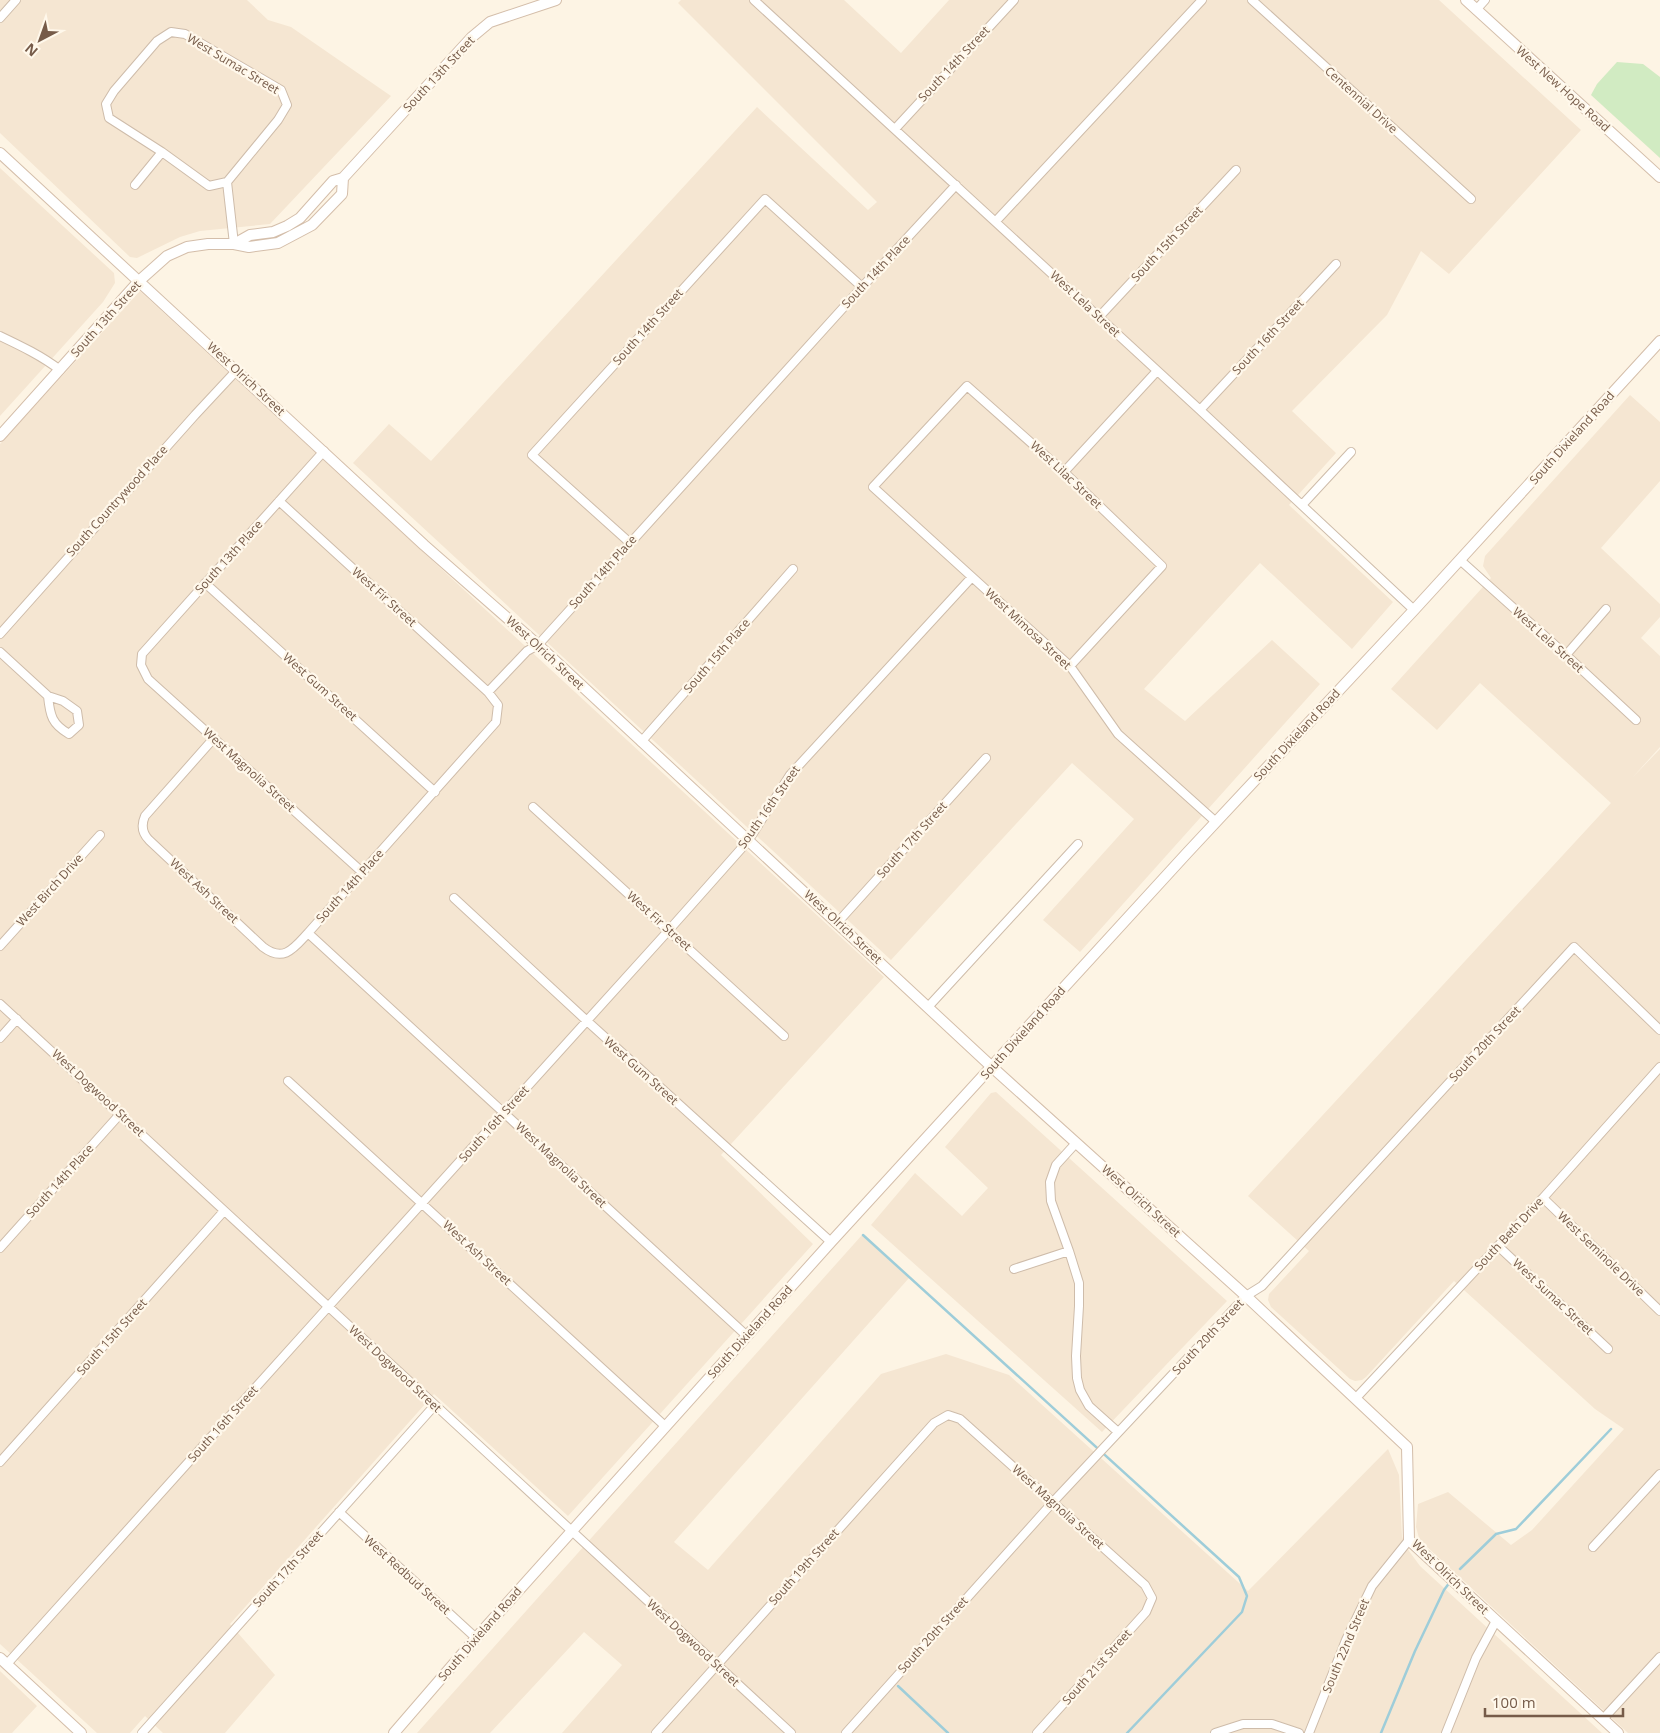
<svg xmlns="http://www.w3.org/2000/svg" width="1660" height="1733" font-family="'Open Sans',sans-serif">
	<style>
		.residential { fill: #f5e6d2 }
		.green { fill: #d1ebc2 }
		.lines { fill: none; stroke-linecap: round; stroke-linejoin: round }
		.stream { stroke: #9ecdd9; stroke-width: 2.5 }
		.street-casing { stroke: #cebcaa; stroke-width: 10 }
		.secondary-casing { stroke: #d4beaa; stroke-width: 12 }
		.street { stroke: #fff; stroke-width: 8 }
		.secondary { stroke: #fff; stroke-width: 10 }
		.labels { text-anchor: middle; stroke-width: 4.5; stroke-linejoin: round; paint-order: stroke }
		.street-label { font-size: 12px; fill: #765b49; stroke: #fff8eb }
	</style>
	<rect width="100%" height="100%" fill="#fdf4e4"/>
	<!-- residential -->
	<path class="residential" d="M 0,0 L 247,0 L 268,20 L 291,27 L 391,96 L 270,224 L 200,231 L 180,237 L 137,258 L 130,257 L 0,133 Z
		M 681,0 L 844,0 L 901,53 L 949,0 L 1439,0 L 1581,130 L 1449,274 L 1421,251 L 1387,315 L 1292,411 L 1336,453 L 1289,505 L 1393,602 L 1352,649 L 1260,563 L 1144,689 L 1185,721 L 1272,640 L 1320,684 L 1080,952 L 1043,920 L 1134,819 L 1072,763 L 891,960 L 353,463 L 389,424 L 431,461 L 757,107 L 868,210 L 877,202 L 678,3 Z
		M 0,168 L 114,273 L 115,283 L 103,302 L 0,416 Z
		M 140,291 L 884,977 L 721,1155 L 813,1244 L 568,1516 L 434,1394 L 230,1624 L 275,1675 L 225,1733 L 163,1733 L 145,1716 L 130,1733 L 97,1733 L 0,1644 L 0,444 Z
		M 1630,395 L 1660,422 L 1660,481 L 1601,548 L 1660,604 L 1660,617 L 1641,638 L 1660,656 L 1660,747 L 1632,778 L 1660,749 L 1660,1733 L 1628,1733 L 1425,1545 L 1419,1538 L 1416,1527 L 1418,1504 L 1448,1492 L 1511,1545 L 1532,1530 L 1624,1429 L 1595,1409 L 1454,1281 L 1366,1377 L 1362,1380 L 1355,1381 L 1350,1379 L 1271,1307 L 1268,1300 L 1269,1294 L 1309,1251 L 1248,1196 L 1611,803 L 1480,683 L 1437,730 L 1391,689 L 1491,578 L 1483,566 L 1485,556 Z
		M 996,1092 L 1227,1301 L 1102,1432 L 871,1225 L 915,1173 L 962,1216 L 988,1188 L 945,1147 L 991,1093 Z
		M 862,1235 L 909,1278 L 674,1542 L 708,1570 L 881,1374 L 946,1354 L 1009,1375 L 1248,1591 L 1388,1449 L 1399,1475 L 1402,1537 L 1409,1551 L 1420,1566 L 1602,1733 L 562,1733 L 622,1665 L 584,1632 L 490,1733 L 417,1733 Z
		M 0,1671 L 37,1706 L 12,1733 L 0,1733 Z"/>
	<!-- green -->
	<path class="green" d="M 1617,62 L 1643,64 L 1660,77 L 1660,158 L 1591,95 L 1597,84 Z"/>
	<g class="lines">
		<!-- stream -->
		<path class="stream" d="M 863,1235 L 1239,1577 L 1247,1596 L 1242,1612 L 1127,1733
			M 1460,1569 L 1496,1534 L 1516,1529 L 1611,1429
			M 898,1686 L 948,1733
			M 1381,1733 L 1415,1651 L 1444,1590 L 1450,1582"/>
		<!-- street casing -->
		<g class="street-casing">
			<path id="street" d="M 754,0 L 1200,410 L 1414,610
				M 1252,0 L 1471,199
				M 1476,10 L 1485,0
				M 0,18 L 16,0
				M 171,32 L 185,34 L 281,90 L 287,105 L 278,120 L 227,182 L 209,186 L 162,152 L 109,118 L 106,104 L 114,91 L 157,41 Z
				M 895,129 L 1014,0
				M 227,182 L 234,244
				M 135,185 L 162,152
				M 996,221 L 1202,0
				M 1099,317 L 1236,170
				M 0,336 C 21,346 42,356 60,370
				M 1200,410 L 1336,264
				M 324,451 L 142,654 L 141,665 L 148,679 L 362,872
				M 1064,472 L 1157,371
				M 279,501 L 488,692
				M 1302,505 L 1351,452
				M 629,542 L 532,455 L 765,199 L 862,287
				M 1460,560 L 1566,655 L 1636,720
				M 205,583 L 435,792
				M 0,634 L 195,415 L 236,371
				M 0,652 L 48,696 L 63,701 L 77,711 L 79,725 L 69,734 C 52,724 50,716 48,696
				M 1566,655 L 1606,609
				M 1070,666 L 1162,566 L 1064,472 L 967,386 L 873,487 L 1070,666 L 1118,734 L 1216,822
				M 214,738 L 145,816 C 141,825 142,833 149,840 L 263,947 C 284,963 294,948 308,933 L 496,722 L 498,705 L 488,692 L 527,651 L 538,645 L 862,287 L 956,185
				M 641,742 L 793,569
				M 533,807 L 784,1036
				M 454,898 L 587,1021 L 831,1242
				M 838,922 L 986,758
				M 308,933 L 747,1336
				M 0,946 L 100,835
				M 0,1004 L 791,1733
				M 928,1007 L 1078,844
				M 0,1038 L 17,1019
				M 288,1081 L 665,1426
				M 1076,1143 L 1056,1165 L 1050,1182 L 1051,1201 L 1069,1251 L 1079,1283 L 1079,1306 L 1076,1356 L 1077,1378 L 1080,1390 L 1089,1406 L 1118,1432
				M 1543,1198 L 1660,1311
				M 1498,1246 L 1608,1349
				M 0,1248 L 121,1113
				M 1014,1269 L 1069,1251
				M 1356,1398 L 1543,1198 L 1660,1067
				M 0,1462 L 224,1211
				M 339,1512 L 476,1638
				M 1593,1547 L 1660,1474
				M 7,1664 L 328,1307 L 669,930 L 748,841 L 790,775 L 972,577
				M 1603,1719 L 1660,1657
				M 142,1733 L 435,1405
				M 656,1733 L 934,1423 L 948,1415 L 960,1419 L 1145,1585 L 1152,1598 L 1146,1612 L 1037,1733
				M 846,1733 L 1053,1502 L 1246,1296 L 1262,1286 L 1574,947 L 1660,1030
				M 1215,1733 L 1243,1724 L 1272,1724 L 1299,1733
				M 1309,1733 L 1346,1640 L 1372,1586 L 1409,1540
				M 1446,1733 L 1476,1658 L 1496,1621"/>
		</g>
		<!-- secondary casing -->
		<g class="secondary-casing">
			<path id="secondary" d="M 1466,0 L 1660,177
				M 0,153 L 424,545 L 538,645 L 992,1067 L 1246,1296 L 1407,1447 L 1409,1540 L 1618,1733
				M 234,244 L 250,235 L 273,232 L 287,226 L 300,218 L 333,181 L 343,178 L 472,37 L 490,22 L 556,0
				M 0,436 L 139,281 L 167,256 L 187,247 L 208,244 L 234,244 L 249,247 L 278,243 L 312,225 L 342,194 L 343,178
				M 0,1658 L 81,1733
				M 394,1733 L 476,1638 L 831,1242 L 1187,853 L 1414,610 L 1660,341"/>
		</g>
		<!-- street -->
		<use href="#street" class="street"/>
		<!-- secondary -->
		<use href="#secondary" class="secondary"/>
	</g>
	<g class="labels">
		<!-- street labels -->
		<g class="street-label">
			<text transform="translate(233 64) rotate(31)" y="4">West Sumac Street</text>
			<text transform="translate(954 64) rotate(-47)" y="4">South 14th Street</text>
			<text transform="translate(439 74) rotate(-47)" y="4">South 13th Street</text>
			<text transform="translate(1563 89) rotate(42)" y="4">West New Hope Road</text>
			<text transform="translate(1361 100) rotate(42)" y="4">Centennial Drive</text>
			<text transform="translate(1167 244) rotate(-47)" y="4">South 15th Street</text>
			<text transform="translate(876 272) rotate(-47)" y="4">South 14th Place</text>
			<text transform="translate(1085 304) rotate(43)" y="4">West Lela Street</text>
			<text transform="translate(106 319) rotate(-48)" y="4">South 13th Street</text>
			<text transform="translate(648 327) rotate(-48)" y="4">South 14th Street</text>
			<text transform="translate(1268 337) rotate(-47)" y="4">South 16th Street</text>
			<text transform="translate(246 379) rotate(43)" y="4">West Olrich Street</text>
			<text transform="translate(1572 438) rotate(-48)" y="4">South Dixieland Road</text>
			<text transform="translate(1066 475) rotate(43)" y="4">West Lilac Street</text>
			<text transform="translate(117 501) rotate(-48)" y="4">South Countrywood Place</text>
			<text transform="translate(229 557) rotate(-48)" y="4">South 13th Place</text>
			<text transform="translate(603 572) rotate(-48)" y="4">South 14th Place</text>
			<text transform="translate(384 597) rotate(42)" y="4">West Fir Street</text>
			<text transform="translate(1028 629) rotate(43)" y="4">West Mimosa Street</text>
			<text transform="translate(1548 640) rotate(42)" y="4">West Lela Street</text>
			<text transform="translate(545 653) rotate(43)" y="4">West Olrich Street</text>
			<text transform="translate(717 656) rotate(-49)" y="4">South 15th Place</text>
			<text transform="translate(320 687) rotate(42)" y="4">West Gum Street</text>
			<text transform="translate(1297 735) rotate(-47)" y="4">South Dixieland Road</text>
			<text transform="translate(249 770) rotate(42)" y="4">West Magnolia Street</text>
			<text transform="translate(769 807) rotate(-55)" y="4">South 16th Street</text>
			<text transform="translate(912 840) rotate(-48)" y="4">South 17th Street</text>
			<text transform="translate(350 886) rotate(-48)" y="4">South 14th Place</text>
			<text transform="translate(50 890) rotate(-48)" y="4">West Birch Drive</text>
			<text transform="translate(204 891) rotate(43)" y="4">West Ash Street</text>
			<text transform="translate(659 921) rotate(42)" y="4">West Fir Street</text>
			<text transform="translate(843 927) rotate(43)" y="4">West Olrich Street</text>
			<text transform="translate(1023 1033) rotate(-48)" y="4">South Dixieland Road</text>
			<text transform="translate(1485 1044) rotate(-47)" y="4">South 20th Street</text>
			<text transform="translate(641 1071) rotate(42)" y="4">West Gum Street</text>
			<text transform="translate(98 1093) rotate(43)" y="4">West Dogwood Street</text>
			<text transform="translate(494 1124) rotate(-48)" y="4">South 16th Street</text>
			<text transform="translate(561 1165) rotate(43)" y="4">West Magnolia Street</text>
			<text transform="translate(60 1181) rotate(-48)" y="4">South 14th Place</text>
			<text transform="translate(1141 1201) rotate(42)" y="4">West Olrich Street</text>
			<text transform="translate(1509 1234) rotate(-47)" y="4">South Beth Drive</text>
			<text transform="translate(477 1253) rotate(43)" y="4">West Ash Street</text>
			<text transform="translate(1601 1254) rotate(44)" y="4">West Seminole Drive</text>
			<text transform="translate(1553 1297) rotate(43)" y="4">West Sumac Street</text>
			<text transform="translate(750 1332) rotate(-48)" y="4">South Dixieland Road</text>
			<text transform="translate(112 1337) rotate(-48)" y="4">South 15th Street</text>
			<text transform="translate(1208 1337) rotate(-47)" y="4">South 20th Street</text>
			<text transform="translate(395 1369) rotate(43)" y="4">West Dogwood Street</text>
			<text transform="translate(223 1424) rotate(-48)" y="4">South 16th Street</text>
			<text transform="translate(1058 1507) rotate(42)" y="4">West Magnolia Street</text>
			<text transform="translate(804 1567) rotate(-48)" y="4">South 19th Street</text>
			<text transform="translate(288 1569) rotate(-48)" y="4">South 17th Street</text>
			<text transform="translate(407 1575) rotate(42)" y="4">West Redbud Street</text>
			<text transform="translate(1450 1577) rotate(44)" y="4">West Olrich Street</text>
			<text transform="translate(480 1634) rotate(-49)" y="4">South Dixieland Road</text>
			<text transform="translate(933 1635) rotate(-48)" y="4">South 20th Street</text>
			<text transform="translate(693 1643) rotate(43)" y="4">West Dogwood Street</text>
			<text transform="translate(1346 1646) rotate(-67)" y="4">South 22nd Street</text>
			<text transform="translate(1097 1667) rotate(-48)" y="4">South 21st Street</text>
		</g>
	</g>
	<!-- north arrow -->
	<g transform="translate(40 40) rotate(221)" stroke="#fff8eb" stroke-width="4" paint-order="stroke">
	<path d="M0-4L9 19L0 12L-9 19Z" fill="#765b49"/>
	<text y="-8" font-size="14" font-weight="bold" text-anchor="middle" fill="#765b49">N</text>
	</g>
	<!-- scale -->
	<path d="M1485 1708v8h138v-8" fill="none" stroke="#765b49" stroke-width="2.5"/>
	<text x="1492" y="1708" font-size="15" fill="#765b49" stroke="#fff8eb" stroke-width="4" paint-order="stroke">100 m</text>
</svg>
